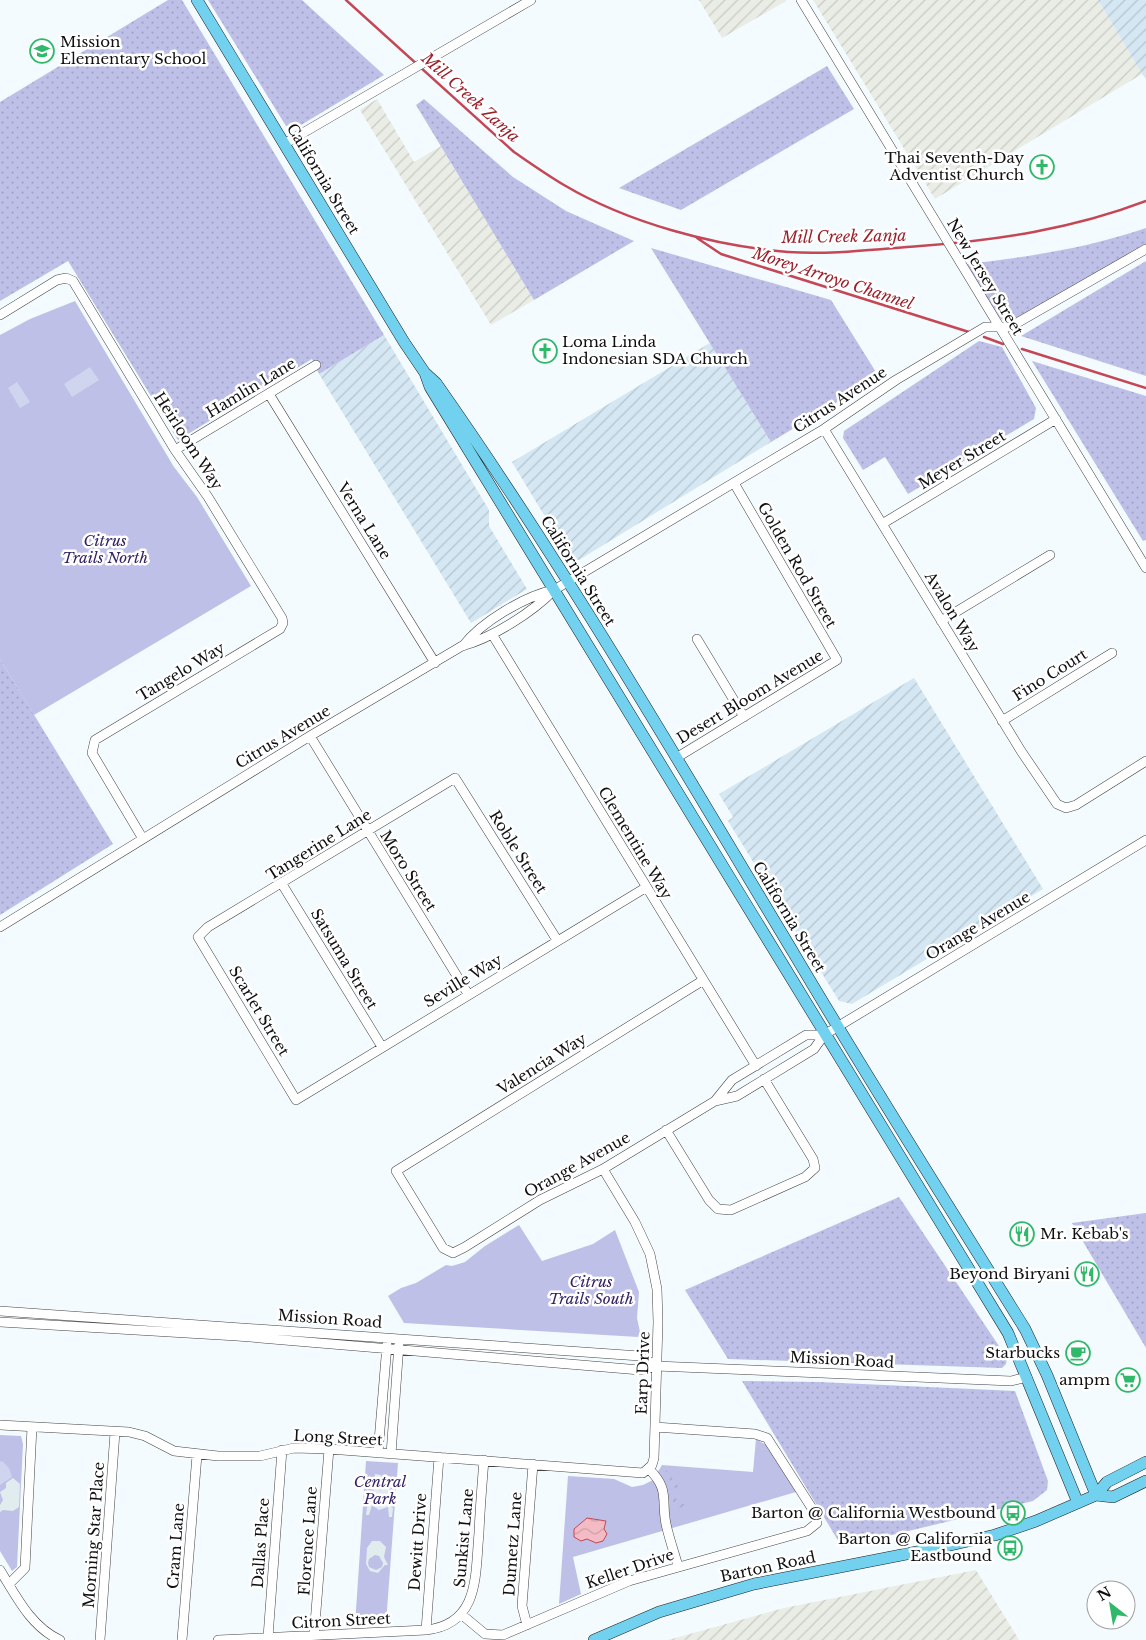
<svg xmlns="http://www.w3.org/2000/svg" width="1146" height="1640" font-family="'Libre Baskerville',serif">
	<style>
		.industrial { fill: url(#industrial-furrows) }
		.farmland { fill: url(#farmland-furrows) }
		.grass { fill: url(#grass-dots) }
		.park { fill: #bec0e7 }
		.garden { fill: url(#garden-furrows) }
		.pitch { fill: #cfd5ef }
		.plaza { fill: #e1ecef; fill-rule: evenodd }
		.water { fill: url(#water-waves); stroke: #c54755 }
		.lines { fill: none; stroke-linecap: round; stroke-linejoin: round }
		.stream { stroke: #c54755; stroke-width: 2.5 }
		.minor-casing { stroke: #434343; stroke-width: 10 }
		.major-casing { stroke: #212121; stroke-width: 12 }
		.minor { stroke: #fff; stroke-width: 9 }
		.major { stroke: #72d1ef; stroke-width: 11 }
		.labels { text-anchor: middle; stroke-width: 5; stroke-linejoin: round; paint-order: stroke }
		.poi-label { font-size: 15px; fill: #101010; stroke: #fff; text-anchor: end }
		.street-label { font-size: 15px; fill: #101010; stroke: #fff }
		.park-label { font-size: 15px; font-style: italic; fill: #352364; stroke: #fff }
		.water-label { font-size: 16px; font-style: italic; fill: #9a202a; stroke: #fff }
	</style>
	<defs>
		<pattern id="industrial-furrows" width="10" height="10" patternUnits="userSpaceOnUse" patternTransform="scale(1.25)"><rect width="10" height="10" fill="#eaede5"/><path d="M-1 1l2-2M0 10L10 0M9 11l2-2" fill="none" stroke="#c8cac3"/></pattern>
		<pattern id="farmland-furrows" width="10" height="10" patternUnits="userSpaceOnUse" patternTransform="scale(1.25)"><rect width="10" height="10" fill="#d4e7f3"/><path d="M-1 1l2-2M0 10L10 0M9 11l2-2" fill="none" stroke="#b5c5cf"/></pattern>
		<pattern id="grass-dots" width="8" height="8" patternUnits="userSpaceOnUse" patternTransform="scale(1.25)"><rect width="8" height="8" fill="#bec0e7"/><path d="M2 2h.1M6 6h.1" fill="none" stroke="#a2a4c5" stroke-width="1.8" stroke-linecap="round"/></pattern>
		<pattern id="garden-furrows" width="10" height="10" patternUnits="userSpaceOnUse" patternTransform="scale(1.25)"><rect width="10" height="10" fill="#bec0e7"/><path d="M-1 1l2-2M0 10L10 0M9 11l2-2" fill="none" stroke="#a2a4c5"/></pattern>
		<pattern id="water-waves" width="16" height="10" patternUnits="userSpaceOnUse" patternTransform="scale(1.25)"><rect width="16" height="10" fill="#f3bbc3"/><path d="M0 5q4-4 8 0t8 0" fill="none" stroke="#cfa0a6"/></pattern>
	</defs>
	<rect width="100%" height="100%" fill="#f3fbfe"/>
	<!-- industrial -->
	<path class="industrial" d="M 699,0 L 785,0 L 786,1 L 722,38 Z
		M 813,0 L 1098,0 L 1142,74 L 935,199 Z
		M 377,99 L 414,162 L 441,146 L 534,300 L 491,325 L 360,110 Z
		M 976,1570 L 1019,1640 L 668,1640 L 784,1608 Z"/>
	<!-- farmland -->
	<path class="farmland" d="M 1098,0 L 1146,0 L 1146,79 L 1142,74 Z
		M 384,335 L 489,510 L 489,526 L 527,589 L 471,623 L 319,374 Z
		M 710,343 L 771,442 L 579,560 L 570,558 L 512,462 Z
		M 914,678 L 1043,889 L 852,1004 L 839,1001 L 728,821 L 733,817 L 719,794 Z"/>
	<!-- grass -->
	<path class="grass" d="M 168,0 L 182,0 L 384,335 L 319,374 L 312,359 L 178,440 L 68,261 L 0,301 L 0,102 Z
		M 208,0 L 302,0 L 384,75 L 301,125 L 286,126 Z
		M 827,66 L 854,109 L 681,210 L 619,188 Z
		M 424,99 L 513,177 L 566,211 L 634,241 L 534,300 L 416,105 Z
		M 1146,228 L 1146,244 L 1015,321 L 1002,320 L 996,314 L 967,264 C 1028,257 1088,248 1146,228 Z
		M 651,248 L 831,300 L 879,377 L 771,442 Z
		M 1146,261 L 1146,376 L 1021,336 Z
		M 979,341 L 1002,347 L 1036,408 L 1034,419 L 908,494 L 885,457 L 863,470 L 843,438 L 844,431 Z
		M 1032,361 L 1146,396 L 1146,540 L 1143,541 Z
		M 0,659 L 113,844 L 0,915 Z
		M 899,1197 L 1007,1358 L 1006,1364 L 1002,1368 L 728,1359 L 685,1290 Z
		M 1146,1213 L 1146,1348 L 1072,1223 Z
		M 742,1381 L 819,1382 L 1015,1391 L 1048,1481 L 1047,1490 L 1033,1501 L 842,1547 Z"/>
	<!-- park -->
	<path class="park" d="M 75,301 L 174,467 L 197,497 L 251,586 L 34,715 L 0,659 L 0,335 L 30,319 Z
		M 519,1225 L 542,1261 L 593,1244 L 615,1230 L 639,1292 L 637,1318 L 640,1332 L 638,1337 L 404,1323 L 388,1296 L 401,1288 L 416,1283 L 446,1265 L 452,1266 L 465,1262 L 485,1246 Z
		M 0,1435 L 21,1436 L 23,1444 L 17,1567 L 12,1571 L 0,1551 Z
		M 756,1439 L 768,1446 L 796,1492 L 573,1557 L 581,1594 L 559,1604 L 568,1476 L 614,1479 L 632,1487 L 643,1485 L 653,1480 L 662,1465 L 753,1472 Z
		M 366,1461 L 398,1463 L 386,1623 L 355,1625 Z"/>
	<!-- garden -->
	<path class="garden" d="M 666,1470 L 679,1487 L 675,1496 L 678,1504 L 689,1504 L 690,1509 L 678,1507 L 672,1500 L 675,1488 L 666,1474 Z"/>
	<!-- pitch -->
	<path class="pitch" d="M 90,367 L 99,380 L 72,397 L 64,384 Z
		M 17,382 L 30,402 L 20,408 L 8,388 Z
		M 2,1461 L 9,1468 L 12,1477 L 0,1485 L 0,1462 Z"/>
	<!-- plaza -->
	<path class="plaza" d="M 375,1474 L 381,1475 L 380,1493 L 383,1476 L 390,1476 L 389,1491 L 391,1499 L 390,1505 L 393,1508 L 392,1517 L 389,1517 L 388,1507 L 379,1510 L 372,1505 L 369,1515 L 366,1515 L 367,1507 L 371,1503 L 370,1497 L 374,1490 Z
		M 13,1478 L 20,1484 L 19,1507 L 13,1511 L 3,1510 L 0,1512 L 0,1505 L 3,1500 L 0,1492 L 6,1488 L 6,1483 Z
		M 372,1541 L 380,1541 L 386,1547 L 384,1557 L 388,1565 L 385,1565 L 378,1573 L 370,1571 L 366,1564 L 367,1548 ZM 375,1555 L 379,1556 L 383,1563 L 382,1567 L 376,1570 L 369,1567 L 368,1563 L 369,1559 Z"/>
	<!-- water -->
	<path class="water" d="M 587,1518 L 606,1521 L 604,1529 L 607,1534 L 603,1541 L 596,1543 L 587,1539 L 581,1541 L 574,1537 L 574,1529 Z"/>
	<g class="lines">
		<!-- stream -->
		<path class="stream" d="M 346,0 L 514,152 C 530,163 547,175 564,185 C 628,223 715,246 788,252 C 832,255 877,249 920,246 C 998,240 1073,229 1146,201
			M 697,238 L 721,254 L 969,332
			M 984,337 L 1003,344
			M 1022,349 L 1146,388"/>
		<!-- minor casing -->
		<g class="minor-casing">
			<path id="minor" d="M 801,0 L 1146,568
				M 284,144 L 531,0
				M 0,315 L 57,280 L 66,278 L 73,281 L 175,450 L 208,497 L 282,618 L 283,623 L 280,629 L 95,740 L 92,753 L 143,839
				M 269,394 L 435,663
				M 824,429 L 1021,751 L 1057,804 L 1066,808 L 1076,805 L 1146,761
				M 175,450 L 316,365
				M 882,524 L 1056,419
				M 941,621 L 1050,555
				M 492,634 L 756,1066
				M 697,639 L 744,717
				M 463,646 C 481,622 525,596 554,590
				M 1002,721 L 1112,653
				M 310,736 L 468,994
				M 676,758 L 837,660 L 734,483
				M 282,884 L 382,1047
				M 0,927 L 310,736 L 462,646 C 492,638 533,612 554,590 L 824,429 L 896,380 L 985,327 L 1010,327 L 1146,249
				M 557,940 L 455,778 L 208,927 L 198,937 L 296,1100 L 645,888
				M 702,981 L 396,1171 L 443,1248 L 453,1253 L 465,1247 L 540,1200 L 603,1169 L 715,1101 L 737,1096 L 814,1049 L 824,1035 L 1146,840
				M 715,1101 L 732,1080 L 806,1035 L 824,1035
				M 666,1130 L 709,1200 L 718,1209 L 731,1210 L 805,1177 L 815,1168 L 813,1159 L 764,1079
				M 0,1311 L 640,1356 L 656,1366
				M 0,1322 L 237,1336 L 640,1370 L 656,1366 L 1011,1381 L 1027,1377
				M 0,1425 L 129,1432 L 145,1436 L 174,1451 L 218,1456 L 260,1456 L 294,1448 L 329,1449 L 643,1473 L 652,1465 L 654,1458 L 658,1322 L 657,1289 L 650,1254 L 635,1222 L 603,1169
				M 378,1453 L 387,1345
				M 391,1454 L 399,1344
				M 649,1469 C 670,1490 661,1499 666,1524 C 669,1538 674,1552 678,1566
				M 0,1570 C 16,1596 31,1627 60,1640
				M 9,1584 L 25,1568 L 32,1427
				M 461,1614 L 485,1634 L 503,1635 L 629,1581 L 807,1531 L 817,1523 L 815,1513 L 767,1438 L 755,1434 L 655,1427
				M 527,1625 L 522,1606 L 533,1464
				M 426,1630 L 439,1457
				M 314,1636 L 329,1449
				M 268,1637 L 282,1450
				M 100,1640 L 115,1432
				M 182,1640 L 197,1455
				M 218,1640 L 426,1630 C 480,1624 475,1575 479,1533 C 480,1509 482,1484 484,1460"/>
		</g>
		<!-- major casing -->
		<g class="major-casing">
			<path id="major" d="M 197,0 L 404,342 L 425,373 L 436,383 C 566,568 680,764 796,957 C 870,1082 948,1205 1025,1329 L 1047,1375 L 1096,1495
				M 425,373 L 430,387 L 1008,1333 L 1078,1503
				M 1096,1495 L 1113,1497 L 1146,1481
				M 594,1640 L 659,1612 L 754,1584 L 942,1547 L 995,1535 L 1036,1521 L 1096,1495 L 1107,1482 L 1146,1462"/>
		</g>
		<!-- minor -->
		<use href="#minor" class="minor"/>
		<!-- major -->
		<use href="#major" class="major"/>
	</g>
	<!-- icons -->
	<defs>
		<g id="school-ring" transform="scale(1.25)"><circle r="9.5" fill="#fff" stroke="#30b86b" stroke-width="1.5"/><path d="M0-5L7-2L0 1L-7-2ZM-4 1L0 2.5L4 1V4Q0 6-4 4Z" fill="#30b86b"/></g>
		<g id="church-ring" transform="scale(1.25)"><circle r="9.5" fill="#fff" stroke="#30b86b" stroke-width="1.5"/><path d="M-1.2-6h2.4v3.5h3.3v2.4h-3.3V6h-2.4V-.1h-3.3v-2.4h3.3Z" fill="#30b86b"/></g>
		<g id="restaurant-ring" transform="scale(1.25)"><circle r="9.5" fill="#fff" stroke="#30b86b" stroke-width="1.5"/><path d="M-5-6h1v4h1v-4h1v4h1v-4h1v5L-1.5 .5V6h-2V.5L-5-1ZM5-6V6H3V1.5H1.5Q1.5-4 5-6Z" fill="#30b86b"/></g>
		<g id="cafe-ring" transform="scale(1.25)"><circle r="9.5" fill="#fff" stroke="#30b86b" stroke-width="1.5"/><path d="M-5.5-4.5H6V0H3Q3 3.5 0 3.5H-2.5Q-5.5 3.5-5.5 0ZM3-3.2v2h1.7v-2ZM-6 4.5H4V6H-6Z" fill="#30b86b"/></g>
		<g id="supermarket-ring" transform="scale(1.25)"><circle r="9.5" fill="#fff" stroke="#30b86b" stroke-width="1.5"/><path d="M-6-5.5h2.5l.6 2H6L4.5 2H-2.5L-4.4-4H-6ZM-1.5 3.2a1.3 1.3 0 1 0 .1 0ZM3 3.2a1.3 1.3 0 1 0 .1 0Z" fill="#30b86b"/></g>
		<g id="bus-ring" transform="scale(1.25)"><circle r="9.5" fill="#fff" stroke="#30b86b" stroke-width="1.5"/><path d="M-5-6H5V4H4V6H2V4H-2V6H-4V4H-5ZM-3.5-4V0h7V-4ZM-3.5 1.2v1.5H-2V1.2ZM2 1.2v1.5H3.5V1.2Z" fill="#30b86b"/></g>
	</defs>
	<g fill-rule="evenodd">
		<use href="#school-ring" x="42" y="51"/>
		<use href="#church-ring" x="1042" y="167"/>
		<use href="#church-ring" x="545" y="351"/>
		<use href="#restaurant-ring" x="1022" y="1234"/>
		<use href="#restaurant-ring" x="1087" y="1274"/>
		<use href="#cafe-ring" x="1078" y="1353"/>
		<use href="#supermarket-ring" x="1128" y="1380"/>
		<use href="#bus-ring" x="1013" y="1513"/>
		<use href="#bus-ring" x="1010" y="1548"/>
	</g>
	<g class="labels">
		<!-- poi labels -->
		<g class="poi-label">
			<text x="60" y="47" text-anchor="start">Mission<tspan x="60" dy="17">Elementary School</tspan></text>
			<text x="1024" y="163">Thai Seventh-Day<tspan x="1024" dy="17">Adventist Church</tspan></text>
			<text x="562" y="347" text-anchor="start">Loma Linda<tspan x="562" dy="17">Indonesian SDA Church</tspan></text>
			<text x="1040" y="1239" text-anchor="start">Mr. Kebab's</text>
			<text x="1070" y="1279">Beyond Biryani</text>
			<text x="1060" y="1358">Starbucks</text>
			<text x="1110" y="1385">ampm</text>
			<text x="996" y="1518">Barton @ California Westbound</text>
			<text x="992" y="1544">Barton @ California<tspan x="992" dy="17">Eastbound</tspan></text>
		</g>
		<!-- street labels -->
		<g class="street-label">
			<text transform="translate(323 179) rotate(59)" y="5">California Street</text>
			<text transform="translate(985 277) rotate(59)" y="5">New Jersey Street</text>
			<text transform="translate(251 388) rotate(-31)" y="5">Hamlin Lane</text>
			<text transform="translate(840 400) rotate(-33)" y="5">Citrus Avenue</text>
			<text transform="translate(188 441) rotate(57)" y="5">Heirloom Way</text>
			<text transform="translate(962 460) rotate(-31)" y="5">Meyer Street</text>
			<text transform="translate(364 521) rotate(58)" y="5">Verna Lane</text>
			<text transform="translate(797 565) rotate(60)" y="5">Golden Rod Street</text>
			<text transform="translate(578 571) rotate(58)" y="5">California Street</text>
			<text transform="translate(952 612) rotate(59)" y="5">Avalon Way</text>
			<text transform="translate(181 672) rotate(-31)" y="5">Tangelo Way</text>
			<text transform="translate(1050 675) rotate(-32)" y="5">Fino Court</text>
			<text transform="translate(750 697) rotate(-31)" y="5">Desert Bloom Avenue</text>
			<text transform="translate(283 737) rotate(-31)" y="5">Citrus Avenue</text>
			<text transform="translate(635 843) rotate(59)" y="5">Clementine Way</text>
			<text transform="translate(319 845) rotate(-32)" y="5">Tangerine Lane</text>
			<text transform="translate(518 852) rotate(58)" y="5">Roble Street</text>
			<text transform="translate(408 871) rotate(58)" y="5">Moro Street</text>
			<text transform="translate(789 917) rotate(59)" y="5">California Street</text>
			<text transform="translate(978 926) rotate(-31)" y="5">Orange Avenue</text>
			<text transform="translate(344 959) rotate(59)" y="5">Satsuma Street</text>
			<text transform="translate(463 981) rotate(-31)" y="5">Seville Way</text>
			<text transform="translate(259 1011) rotate(59)" y="5">Scarlet Street</text>
			<text transform="translate(542 1064) rotate(-32)" y="5">Valencia Way</text>
			<text transform="translate(577 1165) rotate(-29)" y="5">Orange Avenue</text>
			<text transform="translate(330 1319) rotate(4)" y="5">Mission Road</text>
			<text transform="translate(842 1360) rotate(3)" y="5">Mission Road</text>
			<text transform="translate(643 1373) rotate(-88)" y="5">Earp Drive</text>
			<text transform="translate(338 1438) rotate(3)" y="5">Long Street</text>
			<text transform="translate(94 1535) rotate(-86)" y="5">Morning Star Place</text>
			<text transform="translate(464 1538) rotate(-85)" y="5">Sunkist Lane</text>
			<text transform="translate(308 1541) rotate(-86)" y="5">Florence Lane</text>
			<text transform="translate(418 1542) rotate(-86)" y="5">Dewitt Drive</text>
			<text transform="translate(261 1543) rotate(-86)" y="5">Dallas Place</text>
			<text transform="translate(513 1544) rotate(-86)" y="5">Dumetz Lane</text>
			<text transform="translate(176 1546) rotate(-86)" y="5">Cram Lane</text>
			<text transform="translate(768 1567) rotate(-12)" y="5">Barton Road</text>
			<text transform="translate(630 1569) rotate(-19)" y="5">Keller Drive</text>
			<text transform="translate(341 1621) rotate(-3)" y="5">Citron Street</text>
		</g>
		<!-- park labels -->
		<g class="park-label">
			<text x="105" y="546">Citrus<tspan x="105" dy="17">Trails North</tspan></text>
			<text x="591" y="1287">Citrus<tspan x="591" dy="17">Trails South</tspan></text>
			<text x="380" y="1487">Central<tspan x="380" dy="17">Park</tspan></text>
		</g>
		<!-- water labels -->
		<g class="water-label">
			<text transform="translate(471 97) rotate(42)" y="6">Mill Creek Zanja</text>
			<text transform="translate(844 236) rotate(-1)" y="6">Mill Creek Zanja</text>
			<text transform="translate(833 278) rotate(18)" y="6">Morey Arroyo Channel</text>
		</g>
	</g>
	<!-- north arrow -->
	<g transform="translate(1111 1605) rotate(329)"><circle r="24" fill="#ffffff" stroke="#9f9f9f"/>
	<path d="M0-4L9 19L0 12L-9 19Z" fill="#30b86b"/>
	<text y="-8" font-size="14" font-weight="bold" text-anchor="middle" fill="#101010">N</text>
	</g>
</svg>
